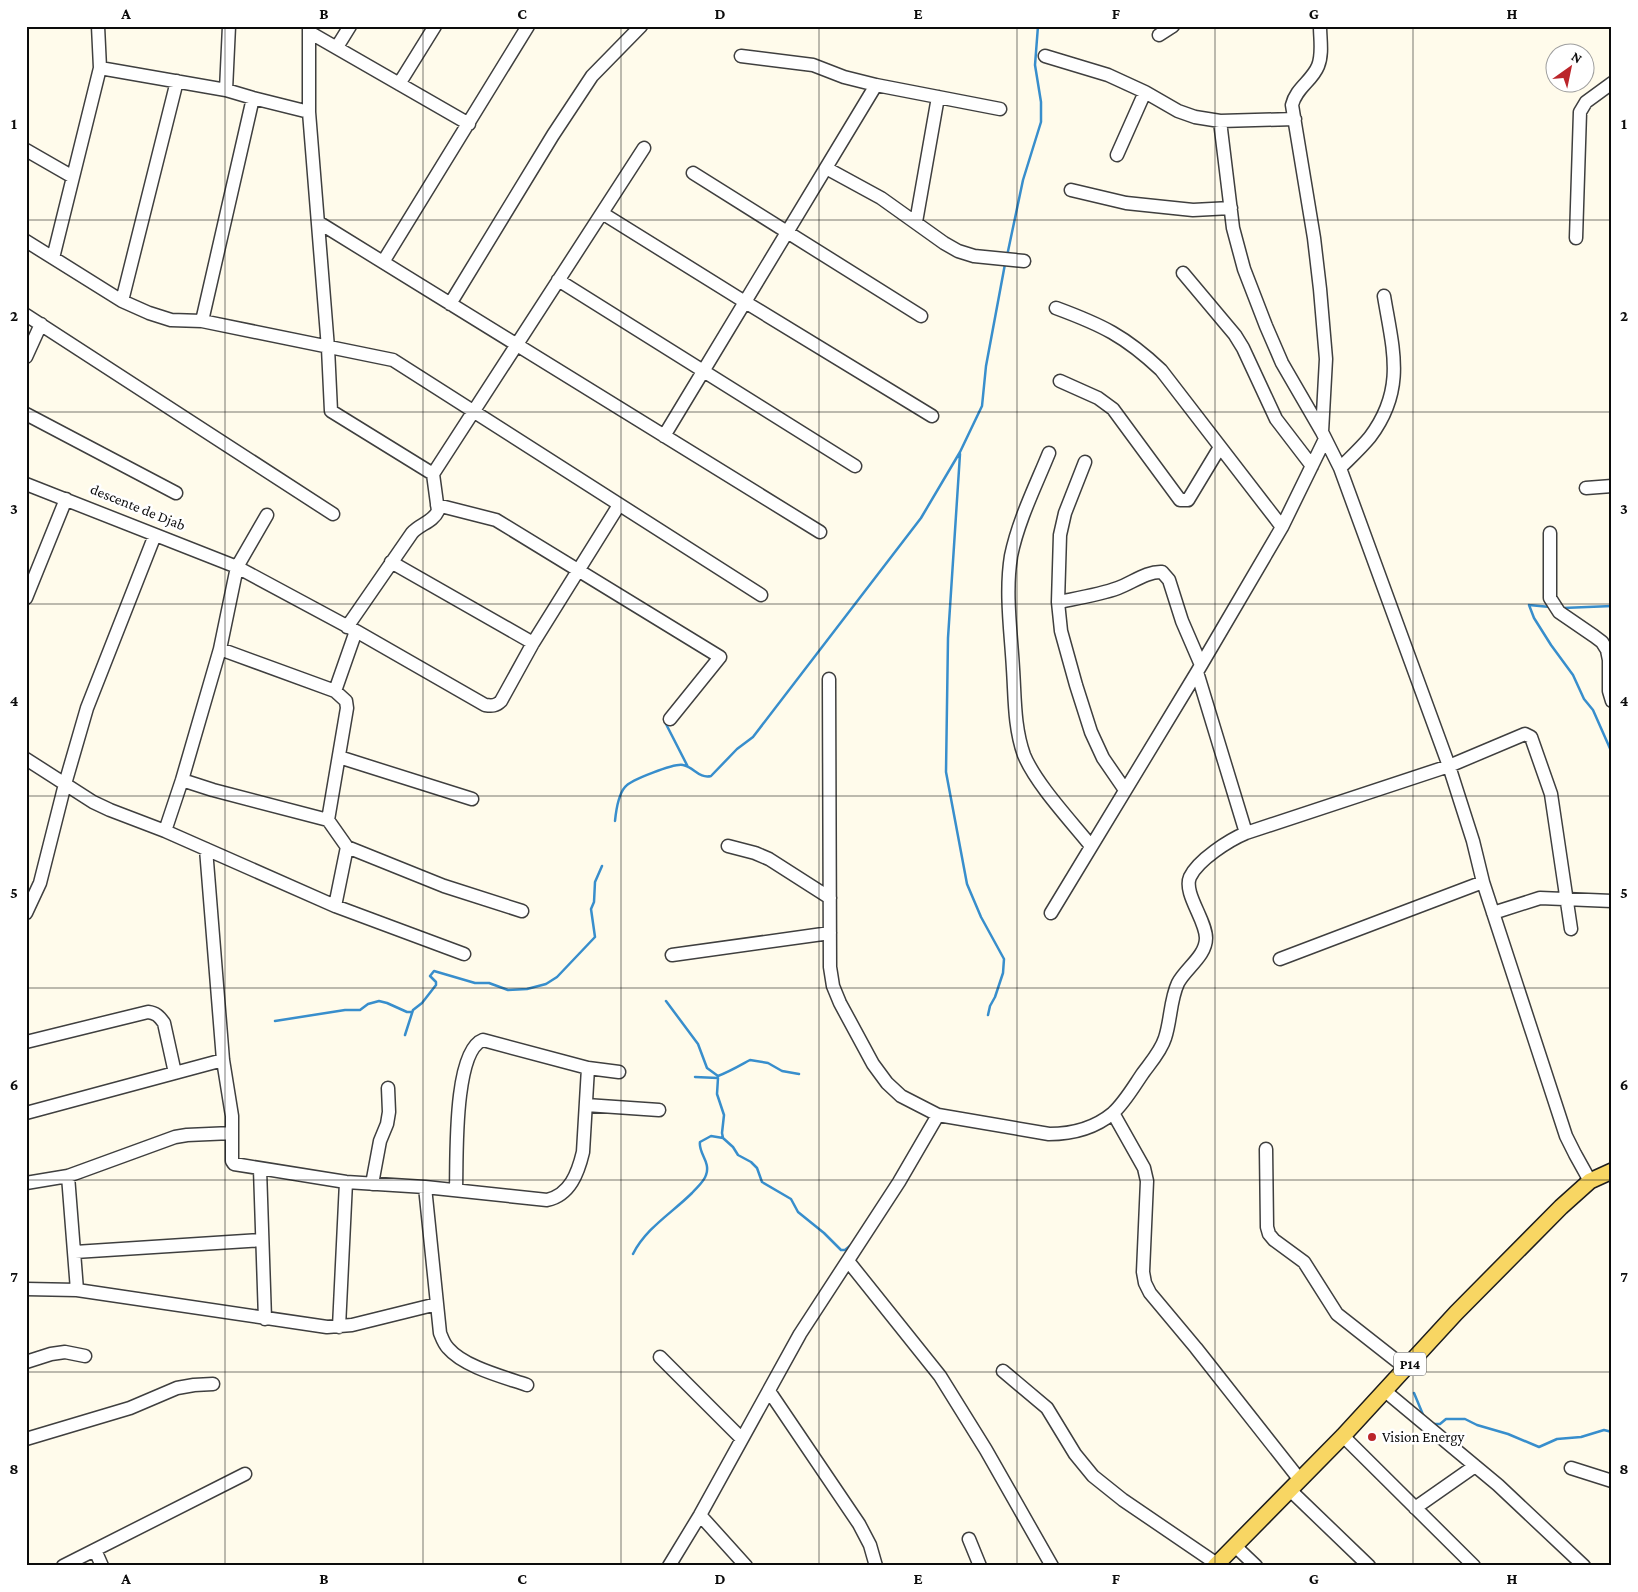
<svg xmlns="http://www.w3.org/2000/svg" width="1638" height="1592" font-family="'Crimson Pro',serif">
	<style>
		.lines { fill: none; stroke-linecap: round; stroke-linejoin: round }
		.stream { stroke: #388ecc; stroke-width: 2.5 }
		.minor-casing { stroke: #3f3f3f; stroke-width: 15 }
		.major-casing { stroke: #1d1d1d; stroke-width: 18 }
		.minor { stroke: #fff; stroke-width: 12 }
		.major { stroke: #f8d663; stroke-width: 15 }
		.grid { fill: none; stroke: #0c0c0c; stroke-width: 1; stroke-opacity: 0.55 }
		.poi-dot { fill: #bb252a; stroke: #fff; stroke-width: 2 }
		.labels { text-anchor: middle; stroke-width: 5; stroke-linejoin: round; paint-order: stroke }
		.shield { fill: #fff; stroke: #555; stroke-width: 1 }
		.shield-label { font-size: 14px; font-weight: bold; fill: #0c0c0c }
		.street-label { font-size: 15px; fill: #0c0c0c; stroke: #fff }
		.poi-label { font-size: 15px; fill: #0c0c0c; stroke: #fff; text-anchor: start }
		.neatline { fill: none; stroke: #0c0c0c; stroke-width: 2 }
		.grid-label { font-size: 16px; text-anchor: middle; font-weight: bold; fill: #0c0c0c }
	</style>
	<rect width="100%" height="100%" fill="#fffbeb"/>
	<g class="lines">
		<!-- stream -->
		<path class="stream" d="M 1007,256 L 1023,180 L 1041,122 L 1041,102 L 1035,65 L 1038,26
			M 960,454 L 948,638 L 946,772 L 967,884 L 981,917 L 1004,959 L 1003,973 L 995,997 L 990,1006 L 988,1015
			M 1529,605 L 1534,618 L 1551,645 L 1573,675 L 1584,699 L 1593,710 L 1612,753
			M 1529,605 L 1550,607
			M 1563,608 L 1612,606
			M 666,724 L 688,767
			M 615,821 C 616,811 618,795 625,787 C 630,780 675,763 683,765 C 694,767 699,779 711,776 L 737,749 L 753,737 L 921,518 L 960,452 L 982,406 L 986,366 L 1005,264
			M 666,1001 L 698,1044 L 707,1068 L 718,1076 C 729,1072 739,1066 750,1060 L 768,1063 L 782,1071 L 799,1074
			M 275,1021 L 345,1010 L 360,1010 L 368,1004 L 379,1001 L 387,1003 L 407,1012 L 412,1012
			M 405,1035 L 413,1010 L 422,1003 L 436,985 L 436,982 L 430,976 L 434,971 L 475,983 L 489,983 L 508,990 L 527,989 L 546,984 L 557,977 L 595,937 L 591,909 L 594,902 L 595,882 L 602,866
			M 695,1077 L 718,1078 L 717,1094 L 724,1115 L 722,1133 L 723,1138 L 733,1147 L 738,1155 L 751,1162 L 757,1168 L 762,1182 L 791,1199 L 798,1212 L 824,1233 L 841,1250 L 845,1250 L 851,1245
			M 633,1254 C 646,1228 672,1213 692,1193 C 697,1187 704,1182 706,1175 C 711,1162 698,1153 700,1142 L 711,1136 L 723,1138
			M 1414,1393 L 1424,1417
			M 1431,1424 L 1440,1424 L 1446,1419 L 1465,1419 L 1477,1425 L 1508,1434 L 1539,1447 L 1557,1439 L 1581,1437 L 1604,1430 L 1612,1432"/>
		<!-- minor casing -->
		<g class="minor-casing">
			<path id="minor" d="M 1320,26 C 1320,39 1323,54 1318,66 C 1312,81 1296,88 1292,105 L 1314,238 L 1320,289 L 1326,359 L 1322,432
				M 309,32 L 469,124
				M 1159,35 L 1173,26
				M 337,47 L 350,26
				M 741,56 L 813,65 L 844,77 L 876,85 L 1000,109
				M 1045,56 L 1108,75 L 1145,92 L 1178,111 L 1195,117 L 1220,121 L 1295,119
				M 100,68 L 226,90 L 253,98 L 309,112 L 328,348 L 331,411 L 433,474
				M 399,84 L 435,26
				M 226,90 L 229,26
				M 309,112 L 309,26
				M 1220,121 L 1233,228 L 1244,269 L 1266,326 L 1282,363 L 1322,432 L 1340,468 L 1449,766 L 1473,841 L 1483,882 L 1566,1136 L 1575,1154 L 1590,1181
				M 26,150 L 73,177
				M 1117,155 L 1145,92
				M 826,168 L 881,198 L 944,243 L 958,251 L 974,256 L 1024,261
				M 693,173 L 921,316
				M 1071,190 L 1126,203 L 1193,210 L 1231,208
				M 602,213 L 745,302 L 932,416
				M 318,222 L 820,532
				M 916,222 L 938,97
				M 1576,238 L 1580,112 L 1586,102 L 1612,83
				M 26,241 L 122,301 L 149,313 L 171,320 L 202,321 L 393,360 L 761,595
				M 53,258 L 100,68 L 98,26
				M 383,262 L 528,26
				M 1183,273 L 1235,335 L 1243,348 L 1276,419 L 1312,466
				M 558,280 L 855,466
				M 122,301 L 177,81
				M 450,304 L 553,135 L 592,76 L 641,26
				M 1056,308 C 1102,325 1125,336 1161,370 L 1282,527
				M 26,315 L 333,514
				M 202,321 L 253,98
				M 26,357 L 41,324
				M 1060,381 L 1098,398 L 1113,409 L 1180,500 L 1188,500 L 1220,447
				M 26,414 L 176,493
				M 664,436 L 876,85
				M 1049,453 C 1036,485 1018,521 1011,556 C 1005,593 1011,632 1013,669 C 1015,698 1014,727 1024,755 C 1036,784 1071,821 1091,846
				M 1085,462 L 1065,513 L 1060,535 L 1058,602 L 1061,631 L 1076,685 L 1091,732 L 1103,758 L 1125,790
				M 1340,468 C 1350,458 1361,448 1370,437 C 1406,389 1393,350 1384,296
				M 26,484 L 237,567 L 356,631 L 485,705 C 492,706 496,706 501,701 L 533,643 L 619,505
				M 1586,488 L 1612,486
				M 437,505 L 496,520 L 720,657 L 670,719
				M 1550,533 L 1550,598 L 1559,612 L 1594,636 L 1602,642 L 1607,650 L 1609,660 L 1609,691 L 1612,701
				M 391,562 L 533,643
				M 26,598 L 66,499
				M 1058,602 C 1078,598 1099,595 1118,588 C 1132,583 1147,571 1162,572 L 1169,580 L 1182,621 L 1201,665
				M 347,627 L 412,533 C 420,524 433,522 438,511 L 433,474 L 644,148
				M 220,649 L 335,691 L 346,701 L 347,708 L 328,820
				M 1197,672 L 1246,833
				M 829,679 L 830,967 L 833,986 L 840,1003 L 873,1064 L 887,1083 L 901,1096 L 938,1115 L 1049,1134 C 1072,1134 1095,1128 1113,1113 C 1125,1102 1134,1086 1143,1073 C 1151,1062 1161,1051 1165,1038 C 1171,1020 1170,1000 1178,983 C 1186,968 1206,956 1206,938 C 1206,920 1183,893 1190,877 C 1198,860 1229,840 1246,833 L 1449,766 L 1525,734 L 1531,737 L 1551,794 L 1571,929
				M 335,691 L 356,631
				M 339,757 L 472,799
				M 26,759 L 93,802 L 110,810 L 165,831 L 335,906 L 464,954
				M 182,780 L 213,790 L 328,820 L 347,847 L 444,886 L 522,911
				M 165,831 L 182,780 L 220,649 L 237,567 L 267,515
				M 728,846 L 755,853 L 769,859 L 830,898
				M 206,849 L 223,1060 L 232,1116 L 232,1161 L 234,1164 L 346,1182 L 425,1187 L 547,1200 C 570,1195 578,1173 583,1152 L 588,1068
				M 335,906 L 347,847
				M 26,913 L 40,883 L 65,784 L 87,708 L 155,535
				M 1051,913 L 1197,672 L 1282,527 L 1325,439
				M 1493,913 L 1540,898 L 1612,901
				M 672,955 L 830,933
				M 1280,959 L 1483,882
				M 26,1042 L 148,1012 C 156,1013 159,1016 164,1023 L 175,1073
				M 586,1105 L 659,1110
				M 26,1113 L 223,1060
				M 1113,1113 L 1144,1168 L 1147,1181 L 1143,1272 L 1145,1283 L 1150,1293 L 1196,1348 L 1300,1480
				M 1266,1149 L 1267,1227 L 1269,1234 L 1274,1240 L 1304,1262 L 1337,1314 L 1407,1369
				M 260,1169 L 265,1319
				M 68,1176 L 77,1290
				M 26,1183 L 68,1176 L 175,1137 L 187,1135 L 232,1133
				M 372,1184 L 380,1141 L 387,1124 L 389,1112 L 388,1088
				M 425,1187 L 440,1333 C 442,1338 444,1344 448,1348 C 464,1367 504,1377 527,1385
				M 456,1190 C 457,1161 453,1051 483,1040 L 588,1068 L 619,1072
				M 75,1252 L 262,1240
				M 848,1261 L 940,1376 L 986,1450 L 1052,1566
				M 26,1289 L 77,1290 L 327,1327 L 352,1325 L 437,1304
				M 339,1327 L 346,1182
				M 660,1357 L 742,1439
				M 26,1362 L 51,1354 L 65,1352 L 85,1356
				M 1003,1371 L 1047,1408 L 1075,1454 L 1093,1476 L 1123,1500 L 1217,1564
				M 769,1391 L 859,1524 L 870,1545 L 876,1566
				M 1385,1391 L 1498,1485 L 1584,1566
				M 1343,1436 L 1474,1566
				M 26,1439 L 130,1408 L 177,1388 L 194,1385 L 213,1384
				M 1571,1468 L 1612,1481
				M 1290,1490 L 1369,1566
				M 1415,1508 L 1475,1466
				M 700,1515 L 746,1566
				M 969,1539 L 980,1566
				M 1235,1546 L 1256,1566
				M 95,1550 L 102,1566
				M 63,1566 L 245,1474
				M 669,1566 L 700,1515 L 800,1334 L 899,1182 L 938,1115"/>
		</g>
		<!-- major casing -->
		<g class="major-casing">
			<path id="major" d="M 1215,1566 L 1343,1436 L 1456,1313 L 1561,1207 L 1590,1181 L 1612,1171"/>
		</g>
		<!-- minor -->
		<use href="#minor" class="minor"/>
		<!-- major -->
		<use href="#major" class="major"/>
	</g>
	<!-- grid -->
	<path class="grid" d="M 225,26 L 225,1566M 423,26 L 423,1566M 621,26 L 621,1566M 819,26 L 819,1566M 1017,26 L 1017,1566M 1215,26 L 1215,1566M 1413,26 L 1413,1566M 26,220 L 1612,220M 26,412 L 1612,412M 26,604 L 1612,604M 26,796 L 1612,796M 26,988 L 1612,988M 26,1180 L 1612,1180M 26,1372 L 1612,1372"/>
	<!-- markers -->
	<circle class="poi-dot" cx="1372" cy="1437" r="5"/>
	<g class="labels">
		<!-- shield labels -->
		<rect class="shield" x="1394" y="1352.5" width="32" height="23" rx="4"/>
		<g class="shield-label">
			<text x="1410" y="1369">P14</text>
		</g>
		<!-- street labels -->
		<g class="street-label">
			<text transform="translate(138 507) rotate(22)" y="5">descente de Djab</text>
		</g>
		<!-- poi labels -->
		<g class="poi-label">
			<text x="1382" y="1442">Vision Energy</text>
		</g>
	</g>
	<!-- border -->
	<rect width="1638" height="1592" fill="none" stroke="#ffffff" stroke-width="55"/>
	<!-- north arrow -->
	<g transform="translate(1570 68) rotate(33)"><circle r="24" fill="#ffffff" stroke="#9e9e9e"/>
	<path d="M0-4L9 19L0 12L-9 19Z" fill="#bb252a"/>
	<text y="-8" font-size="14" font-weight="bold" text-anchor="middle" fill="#0c0c0c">N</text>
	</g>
	<rect x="28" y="28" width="1582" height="1536" class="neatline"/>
	<g class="grid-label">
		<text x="126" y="19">A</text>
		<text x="324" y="19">B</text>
		<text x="522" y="19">C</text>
		<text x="720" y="19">D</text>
		<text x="918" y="19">E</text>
		<text x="1116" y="19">F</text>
		<text x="1314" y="19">G</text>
		<text x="1512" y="19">H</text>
		<text x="14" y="129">1</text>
		<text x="1624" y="129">1</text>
		<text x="14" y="321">2</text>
		<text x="1624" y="321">2</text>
		<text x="14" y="514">3</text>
		<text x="1624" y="514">3</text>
		<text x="14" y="706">4</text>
		<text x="1624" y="706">4</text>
		<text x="14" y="898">5</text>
		<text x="1624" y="898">5</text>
		<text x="14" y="1090">6</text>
		<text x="1624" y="1090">6</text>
		<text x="14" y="1282">7</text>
		<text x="1624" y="1282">7</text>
		<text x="14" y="1474">8</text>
		<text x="1624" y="1474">8</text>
		<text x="126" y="1584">A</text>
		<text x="324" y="1584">B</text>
		<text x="522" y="1584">C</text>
		<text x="720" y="1584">D</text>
		<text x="918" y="1584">E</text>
		<text x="1116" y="1584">F</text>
		<text x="1314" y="1584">G</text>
		<text x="1512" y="1584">H</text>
	</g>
</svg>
